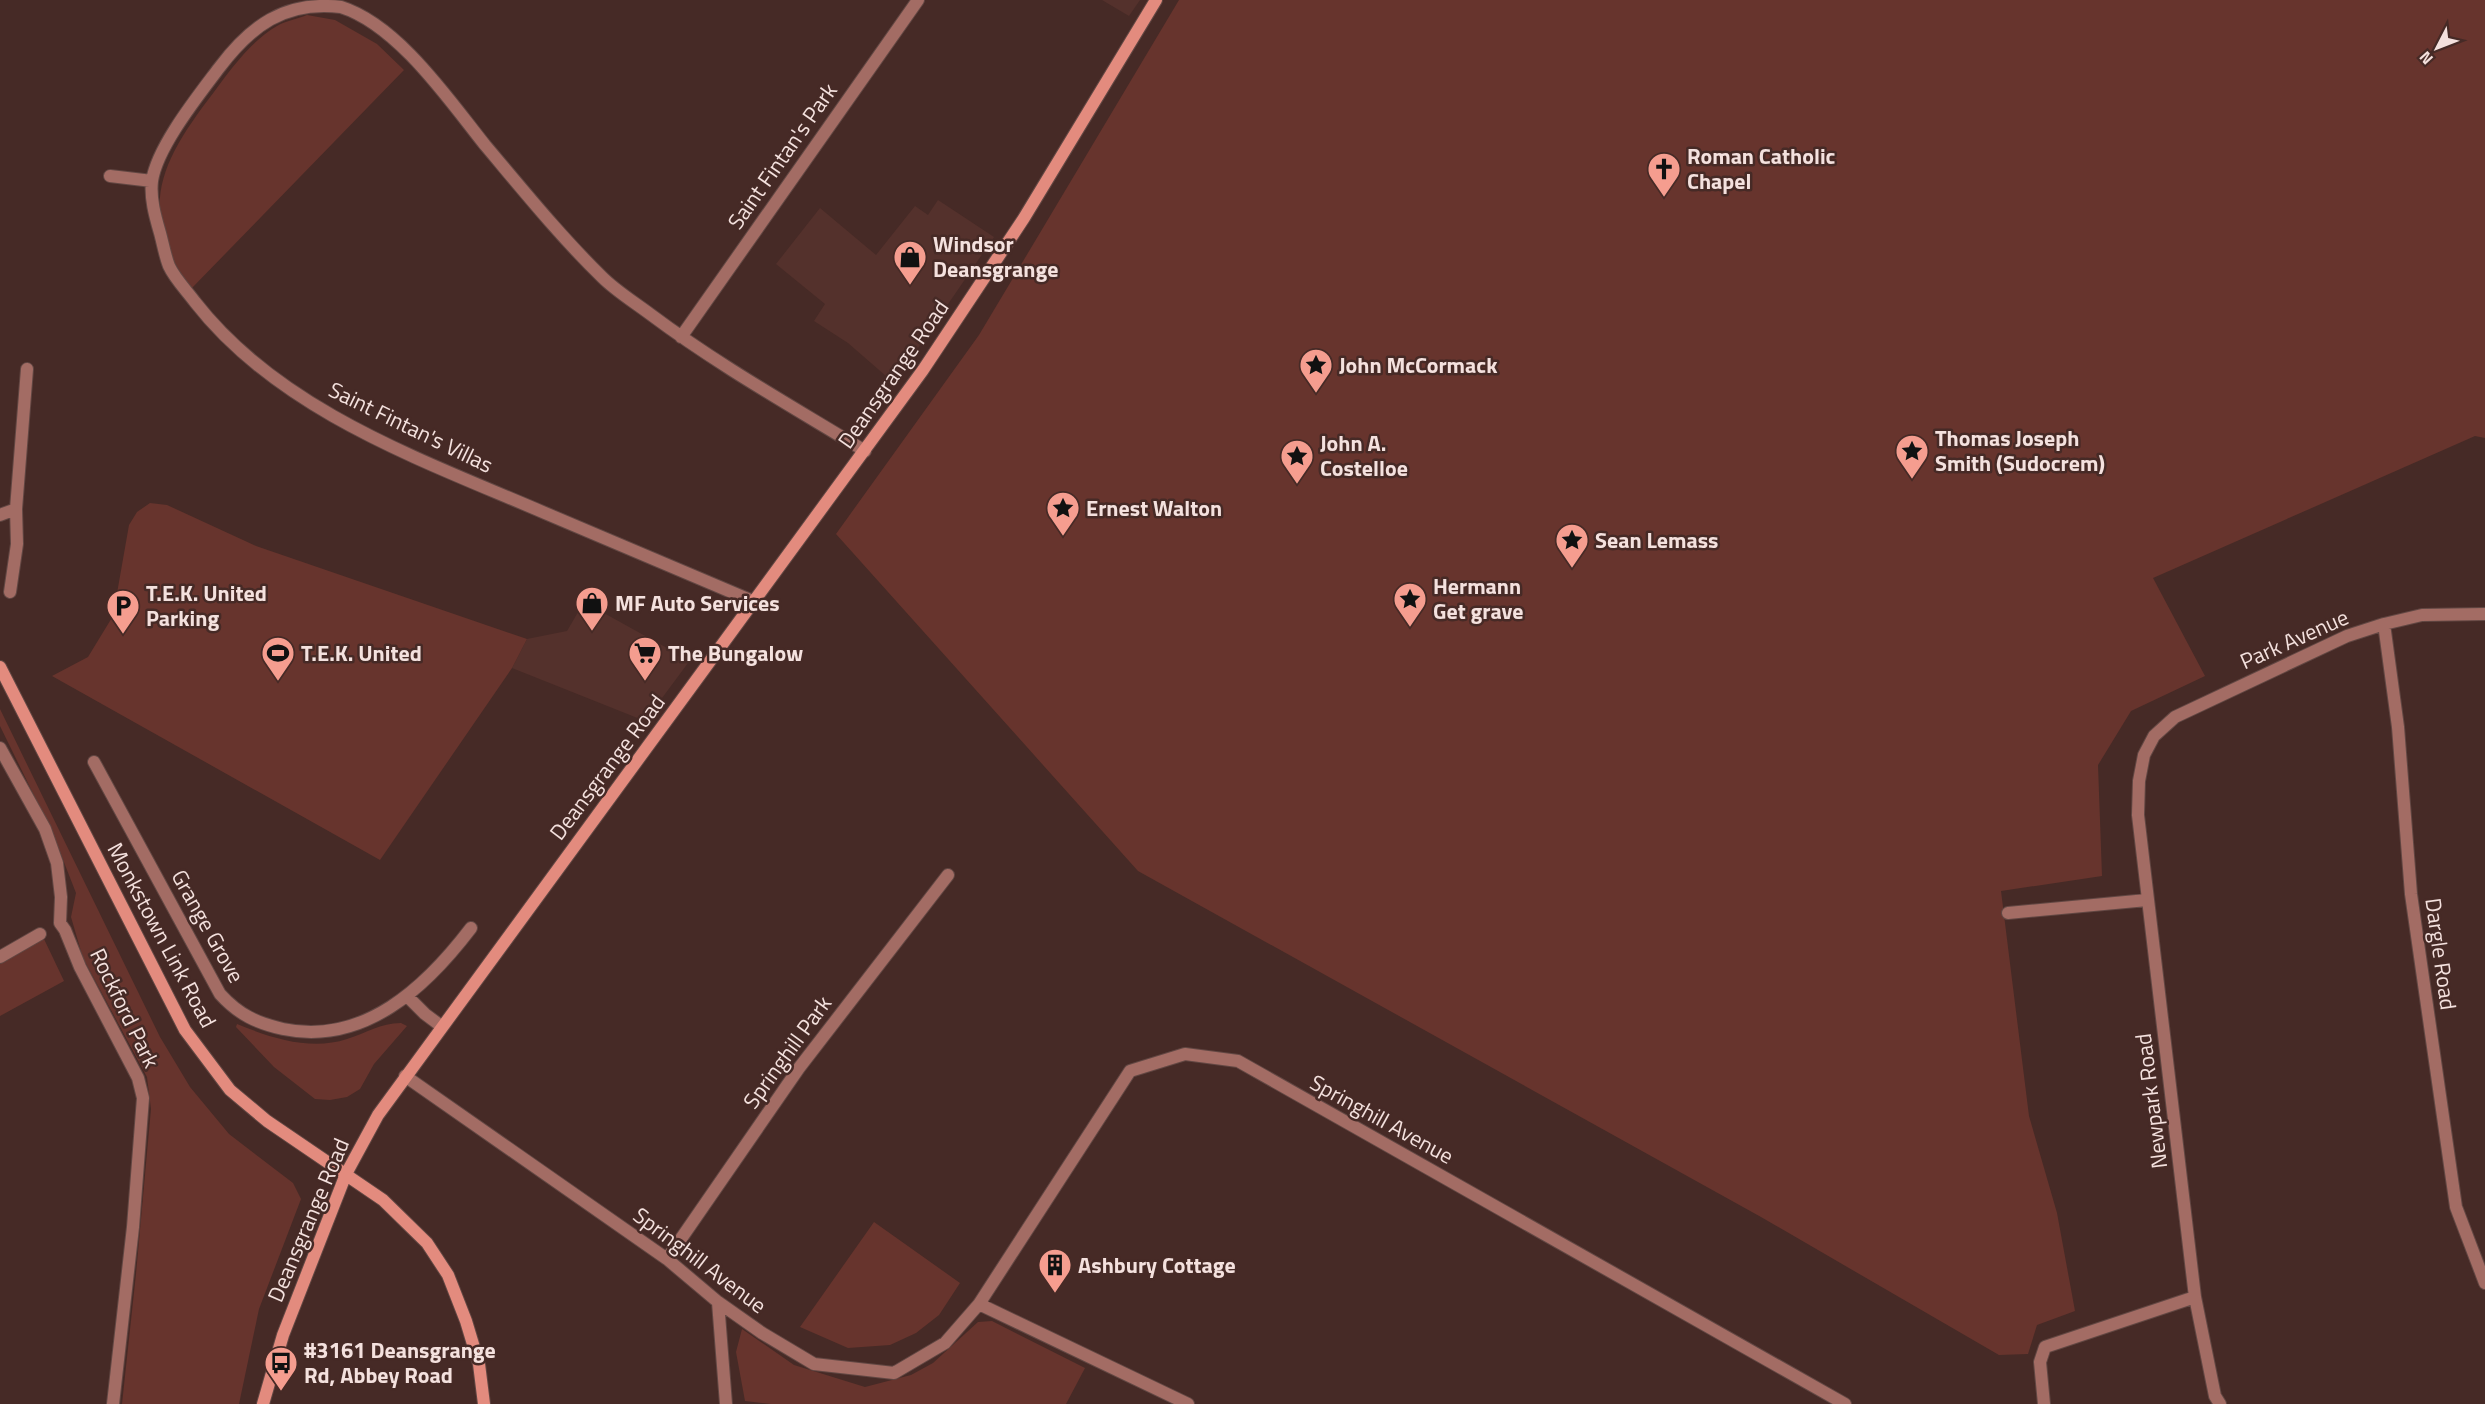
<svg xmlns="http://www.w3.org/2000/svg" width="2485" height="1404" font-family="'Titillium Web',sans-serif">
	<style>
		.built { fill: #54312c }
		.green { fill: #67342d }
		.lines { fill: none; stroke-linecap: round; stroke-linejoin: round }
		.street-casing { stroke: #624743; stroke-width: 14 }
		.secondary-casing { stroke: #624743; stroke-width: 14 }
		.street { stroke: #a36c64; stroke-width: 12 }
		.secondary { stroke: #e38b7e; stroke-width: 12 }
		.labels { text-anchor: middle; stroke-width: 5; stroke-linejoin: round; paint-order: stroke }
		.street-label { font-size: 22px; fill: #f4e1de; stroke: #462a26 }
		.poi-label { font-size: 22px; font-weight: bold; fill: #f4e1de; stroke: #462a26; text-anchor: start }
	</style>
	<rect width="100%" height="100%" fill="#462a26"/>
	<!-- built -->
	<path class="built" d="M 1102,0 L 1140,0 L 1129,16 Z
		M 938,200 L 994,237 L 894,383 L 848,343 L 814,321 L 825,304 L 776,264 L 820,208 L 876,255 L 915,206 L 928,215 Z
		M 584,602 L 667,648 L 688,663 L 645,721 L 512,668 L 527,639 L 567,631 Z"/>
	<!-- green -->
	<path class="green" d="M 1179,0 L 2485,0 L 2485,438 L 2475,436 L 2153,578 L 2205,676 L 2131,711 L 2098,765 L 2102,876 L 2001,891 L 2029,1116 L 2057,1213 L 2075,1311 L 2037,1325 L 2028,1354 L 1999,1355 L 1761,1217 L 1138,871 L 836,534 L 979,335 Z
		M 307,15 L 335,20 L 377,44 L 404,70 L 191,289 C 135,209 161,161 214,92 C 231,69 251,41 277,26 C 285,21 297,19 307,15 Z
		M 150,503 L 167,505 L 256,546 L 527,639 L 512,668 L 380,860 L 52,676 L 88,657 L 113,616 L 129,525 L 137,512 Z
		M 0,709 L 160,1037 L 190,1087 L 229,1134 L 293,1183 L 301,1199 L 259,1309 L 239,1404 L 122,1404 L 136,1274 L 151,1109 L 147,1077 L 83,958 L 71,917 L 76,893 L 53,834 L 0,726 Z
		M 44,939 L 64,981 L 0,1016 L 0,963 Z
		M 401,1023 L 407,1026 L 374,1064 L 360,1089 L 347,1097 L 330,1100 L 315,1099 L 274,1067 L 236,1027 L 237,1024 C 271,1038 311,1051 347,1039 C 367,1033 380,1023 401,1023 Z
		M 874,1222 L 960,1283 L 939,1315 L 916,1333 L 890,1345 L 848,1348 L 800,1327 Z
		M 992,1321 L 1085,1368 L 1066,1404 L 771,1404 L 745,1401 L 736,1352 L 742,1329 L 794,1365 L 865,1387 L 911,1375 L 933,1363 L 978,1322 Z"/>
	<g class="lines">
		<!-- street casing -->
		<g class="street-casing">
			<path id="street" d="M 110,176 L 152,181
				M 681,337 L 918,0
				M 0,515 L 16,509
				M 10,592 L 17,544 L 16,509 L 27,369
				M 755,602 C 685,572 615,542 545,513 C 422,460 280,411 195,302 C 187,291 175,279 169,266 C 165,256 163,244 160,233 C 155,216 150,198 152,181 C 157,147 198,96 219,68 C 250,27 284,0 341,7 C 398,25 449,100 485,145 C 523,190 560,236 602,277 C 616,291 634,302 650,314 C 718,365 793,407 865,451
				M 2384,624 L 2398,727 L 2411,894 L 2456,1207 L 2485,1283
				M 0,748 L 45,829 L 57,863 L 61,897 L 60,923 L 65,930 L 80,967 L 138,1078 L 143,1098 L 133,1227 L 113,1404
				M 94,762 L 220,994 C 239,1015 257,1023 283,1029 C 364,1046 426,987 471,928
				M 2008,913 L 2147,900
				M 0,957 L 40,934
				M 407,996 L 425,1014 L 441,1026
				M 405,1076 L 667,1259 L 718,1302 L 762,1333 L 814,1364 L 894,1373 L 945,1343 L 979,1304 L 1130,1071 L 1185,1054 L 1238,1061 L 1845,1404
				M 667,1259 L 799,1068 L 948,875
				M 718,1302 L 726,1404
				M 979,1304 L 1188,1404
				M 2044,1404 L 2040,1362 L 2045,1347 L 2195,1297
				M 2220,1404 L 2215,1396 L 2195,1297 L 2138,815 L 2139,781 L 2144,755 L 2154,736 L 2175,717 L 2347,636 L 2384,624 L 2422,615 L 2485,614"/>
		</g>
		<!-- secondary casing -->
		<g class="secondary-casing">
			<path id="secondary" d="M 0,667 L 185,1030 L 230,1090 L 267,1121 L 383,1200 L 427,1243 L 448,1275 L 466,1321 L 479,1364 L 484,1404
				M 263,1404 L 283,1335 L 346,1174 L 378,1115 L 923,370 L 1024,218 L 1156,0"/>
		</g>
		<!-- street -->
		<use href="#street" class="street"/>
		<!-- secondary -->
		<use href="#secondary" class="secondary"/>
	</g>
	<!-- icons -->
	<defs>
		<g id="church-pin" transform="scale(1.725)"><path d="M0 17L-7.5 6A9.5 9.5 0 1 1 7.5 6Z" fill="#f59d8f" stroke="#462a26"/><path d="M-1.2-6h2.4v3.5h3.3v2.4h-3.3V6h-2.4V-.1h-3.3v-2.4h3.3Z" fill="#111"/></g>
		<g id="shop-pin" transform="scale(1.725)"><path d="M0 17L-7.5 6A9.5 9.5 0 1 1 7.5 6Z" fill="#f59d8f" stroke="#462a26"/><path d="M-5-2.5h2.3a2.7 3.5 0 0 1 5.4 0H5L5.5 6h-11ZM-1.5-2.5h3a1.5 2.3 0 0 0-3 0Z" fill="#111"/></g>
		<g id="sight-pin" transform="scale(1.725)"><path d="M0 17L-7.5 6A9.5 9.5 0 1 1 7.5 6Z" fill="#f59d8f" stroke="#462a26"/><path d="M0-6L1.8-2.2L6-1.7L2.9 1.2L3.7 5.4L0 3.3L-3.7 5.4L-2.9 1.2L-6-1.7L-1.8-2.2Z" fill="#111"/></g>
		<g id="parking-pin" transform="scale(1.725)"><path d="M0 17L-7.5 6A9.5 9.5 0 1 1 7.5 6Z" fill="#f59d8f" stroke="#462a26"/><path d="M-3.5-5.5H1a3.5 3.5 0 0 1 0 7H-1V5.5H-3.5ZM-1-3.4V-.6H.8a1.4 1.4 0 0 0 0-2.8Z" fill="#111"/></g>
		<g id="stadium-pin" transform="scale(1.725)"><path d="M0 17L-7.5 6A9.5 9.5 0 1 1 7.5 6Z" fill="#f59d8f" stroke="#462a26"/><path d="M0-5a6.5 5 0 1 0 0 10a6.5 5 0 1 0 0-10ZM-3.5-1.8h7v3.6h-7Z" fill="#111"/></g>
		<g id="supermarket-pin" transform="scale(1.725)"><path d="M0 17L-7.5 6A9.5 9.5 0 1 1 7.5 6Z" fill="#f59d8f" stroke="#462a26"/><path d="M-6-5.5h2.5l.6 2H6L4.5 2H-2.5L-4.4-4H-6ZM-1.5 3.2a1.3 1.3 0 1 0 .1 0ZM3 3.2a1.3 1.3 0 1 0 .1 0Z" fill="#111"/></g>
		<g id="building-pin" transform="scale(1.725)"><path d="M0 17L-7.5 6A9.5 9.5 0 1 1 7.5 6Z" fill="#f59d8f" stroke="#462a26"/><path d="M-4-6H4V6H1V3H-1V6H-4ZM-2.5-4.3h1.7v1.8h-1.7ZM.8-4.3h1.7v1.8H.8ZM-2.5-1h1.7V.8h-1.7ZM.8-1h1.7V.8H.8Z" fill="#111"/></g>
		<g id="bus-pin" transform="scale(1.725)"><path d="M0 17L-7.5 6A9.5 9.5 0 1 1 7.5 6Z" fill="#f59d8f" stroke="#462a26"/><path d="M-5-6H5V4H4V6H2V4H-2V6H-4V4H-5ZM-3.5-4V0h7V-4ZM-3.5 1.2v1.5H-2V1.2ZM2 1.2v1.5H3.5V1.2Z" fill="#111"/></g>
	</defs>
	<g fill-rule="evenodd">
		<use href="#church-pin" x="1664" y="169"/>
		<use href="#shop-pin" x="910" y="257"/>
		<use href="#sight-pin" x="1316" y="365"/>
		<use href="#sight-pin" x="1912" y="451"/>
		<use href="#sight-pin" x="1297" y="456"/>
		<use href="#sight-pin" x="1063" y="508"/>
		<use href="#sight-pin" x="1572" y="540"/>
		<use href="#sight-pin" x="1410" y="599"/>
		<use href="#shop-pin" x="592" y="603"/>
		<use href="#parking-pin" x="123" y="606"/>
		<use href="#stadium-pin" x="278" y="653"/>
		<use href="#supermarket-pin" x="645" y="653"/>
		<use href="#building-pin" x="1055" y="1265"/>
		<use href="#bus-pin" x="281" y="1363"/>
	</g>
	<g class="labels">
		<!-- street labels -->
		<g class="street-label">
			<text transform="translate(782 156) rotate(-55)" y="8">Saint Fintan's Park</text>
			<text transform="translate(893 374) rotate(-55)" y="8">Deansgrange Road</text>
			<text transform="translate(411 427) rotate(26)" y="8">Saint Fintan's Villas</text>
			<text transform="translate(2294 639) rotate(-24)" y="8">Park Avenue</text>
			<text transform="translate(607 767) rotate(-53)" y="8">Deansgrange Road</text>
			<text transform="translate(208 926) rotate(61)" y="8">Grange Grove</text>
			<text transform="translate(162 935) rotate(62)" y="8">Monkstown Link Road</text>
			<text transform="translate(2441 954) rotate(82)" y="8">Dargle Road</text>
			<text transform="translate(125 1008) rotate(64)" y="8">Rockford Park</text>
			<text transform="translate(787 1052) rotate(-54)" y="8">Springhill Park</text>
			<text transform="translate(2151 1101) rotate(-97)" y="8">Newpark Road</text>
			<text transform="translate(1382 1119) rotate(29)" y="8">Springhill Avenue</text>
			<text transform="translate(308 1220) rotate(-67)" y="8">Deansgrange Road</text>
			<text transform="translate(700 1260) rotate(37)" y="8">Springhill Avenue</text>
		</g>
		<!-- poi labels -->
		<g class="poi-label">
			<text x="1687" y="164">Roman Catholic<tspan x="1687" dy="25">Chapel</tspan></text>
			<text x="933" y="252">Windsor<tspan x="933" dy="25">Deansgrange</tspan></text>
			<text x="1339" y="373">John McCormack</text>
			<text x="1935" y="446">Thomas Joseph<tspan x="1935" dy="25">Smith (Sudocrem)</tspan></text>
			<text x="1320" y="451">John A.<tspan x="1320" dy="25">Costelloe</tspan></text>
			<text x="1086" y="516">Ernest Walton</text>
			<text x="1595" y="548">Sean Lemass</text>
			<text x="1433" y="594">Hermann<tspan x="1433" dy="25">Get grave</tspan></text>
			<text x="146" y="601">T.E.K. United<tspan x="146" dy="25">Parking</tspan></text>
			<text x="615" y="611">MF Auto Services</text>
			<text x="301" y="661">T.E.K. United</text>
			<text x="668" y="661">The Bungalow</text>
			<text x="1078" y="1273">Ashbury Cottage</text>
			<text x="304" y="1358">#3161 Deansgrange<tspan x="304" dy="25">Rd, Abbey Road</tspan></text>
		</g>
	</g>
	<!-- north arrow -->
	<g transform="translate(2437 48) rotate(228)" stroke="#462a26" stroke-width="4.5" paint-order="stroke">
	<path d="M0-4.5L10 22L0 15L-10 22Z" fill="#f4e1de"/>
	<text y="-9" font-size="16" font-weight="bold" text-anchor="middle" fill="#f4e1de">N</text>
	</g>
</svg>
